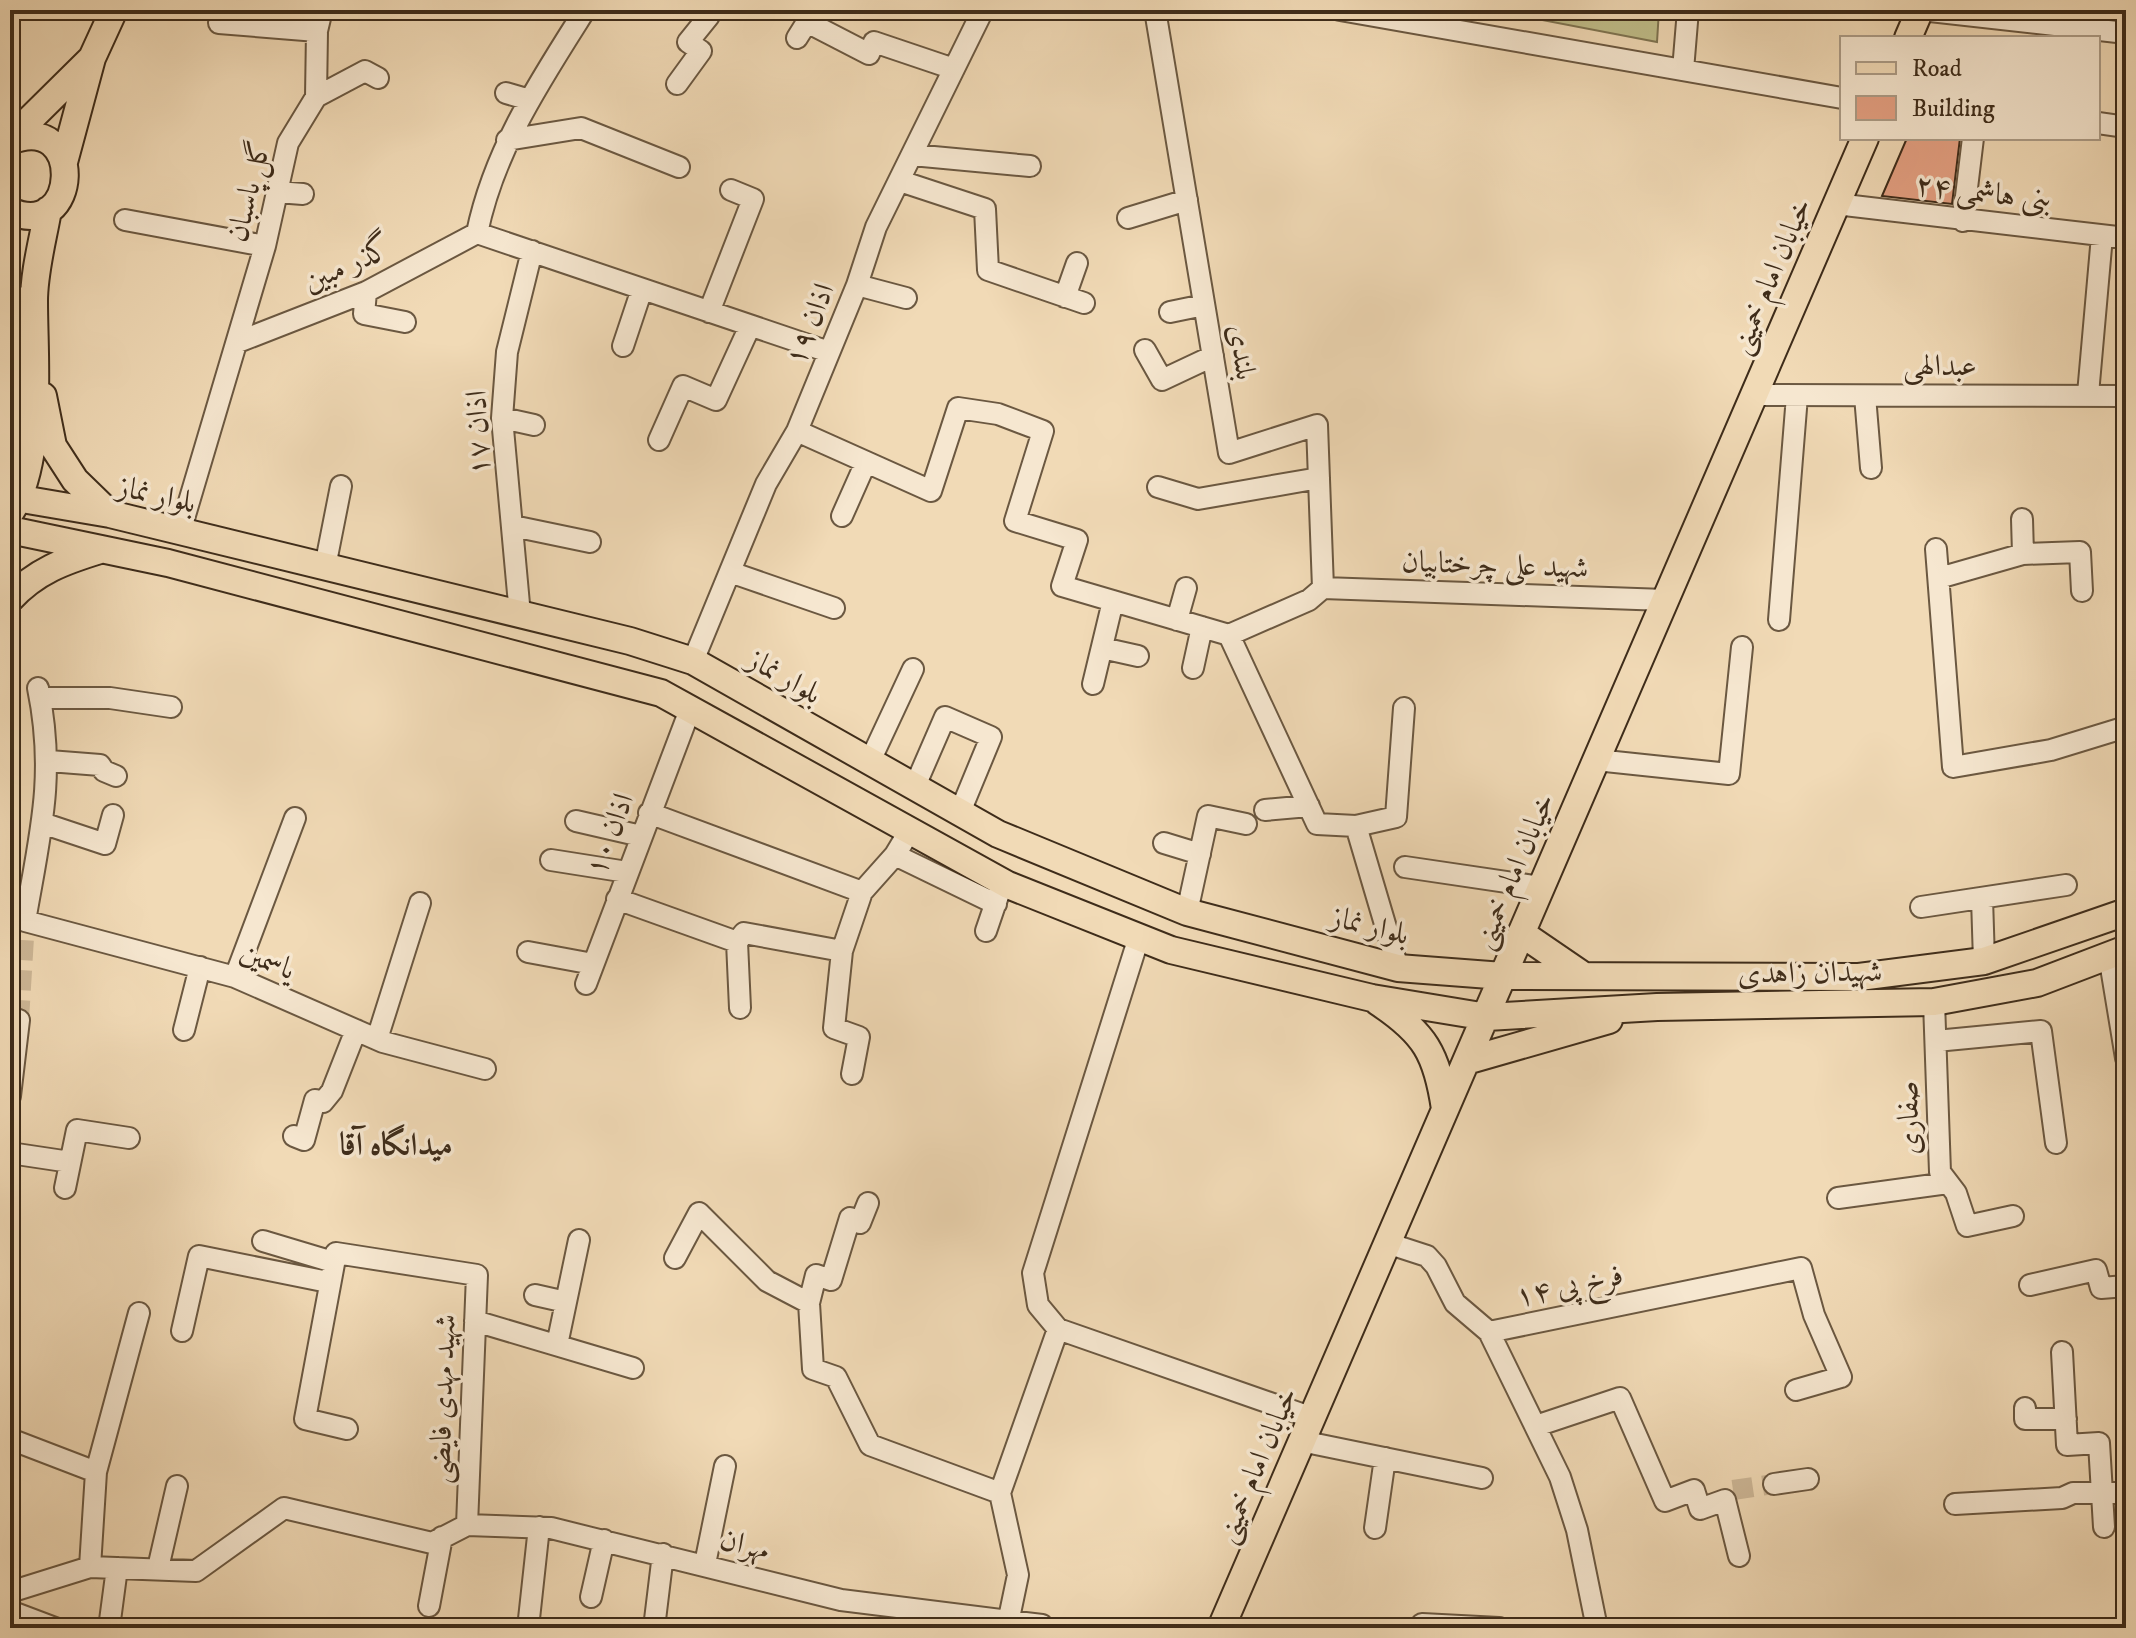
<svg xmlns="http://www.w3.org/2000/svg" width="2136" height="1638" font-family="'IM FELL DW Pica',Amiri,serif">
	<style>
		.green { fill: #c0be8a; stroke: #7f7552; stroke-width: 2 }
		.building { fill: #e4a082; stroke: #3e2c1a; stroke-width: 2 }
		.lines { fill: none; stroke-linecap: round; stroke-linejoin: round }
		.minor-tunnel { stroke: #cdb797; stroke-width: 20; stroke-dasharray: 20 10; stroke-linecap: butt }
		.minor-casing { stroke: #6b5841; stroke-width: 24 }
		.major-casing { stroke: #3e2c1a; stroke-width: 30 }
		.minor { stroke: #f6e7d0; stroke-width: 20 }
		.major { stroke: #f1dab6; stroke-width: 26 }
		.labels { text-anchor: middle; stroke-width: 7; stroke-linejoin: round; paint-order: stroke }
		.street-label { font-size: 30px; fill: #3e2c1a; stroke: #f6e7d0 }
		.neighbourhood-label { font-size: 32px; font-weight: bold; fill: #3e2c1a; stroke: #f6e7d0 }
	</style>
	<rect width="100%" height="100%" fill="#f1dab6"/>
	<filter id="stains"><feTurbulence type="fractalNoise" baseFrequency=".0025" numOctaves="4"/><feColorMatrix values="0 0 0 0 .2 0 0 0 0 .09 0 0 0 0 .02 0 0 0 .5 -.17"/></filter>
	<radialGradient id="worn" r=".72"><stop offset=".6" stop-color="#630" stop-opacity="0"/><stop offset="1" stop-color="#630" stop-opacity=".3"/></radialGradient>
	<!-- green -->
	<path class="green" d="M 1490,10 L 1659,10 L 1657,42 Z"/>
	<!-- building -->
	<path class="building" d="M 1907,138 L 1960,138 L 1952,204 L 1882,196 Z"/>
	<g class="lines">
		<!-- minor-tunnel -->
		<path class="minor-tunnel" d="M 19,1020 L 25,921
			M 1733,1490 L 1774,1484"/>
		<!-- minor casing -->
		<g class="minor-casing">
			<path id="minor" d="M 1155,10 L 1229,453 L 1317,425 L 1323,588
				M 1340,10 L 1842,98
				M 1921,10 L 2126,33
				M 219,23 L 317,31
				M 797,38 L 807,22 L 869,54 L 874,42 L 954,69
				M 1683,70 L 1688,10
				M 677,84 L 701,51 L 688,42 L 709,16 L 702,10
				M 506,93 L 530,100
				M 316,97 L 365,71 L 378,78
				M 2098,123 L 2126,127
				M 507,140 L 581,128 L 679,167
				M 912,155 L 1030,166
				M 900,181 L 985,209 L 988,270 L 1084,303
				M 277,192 L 303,194
				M 1836,204 L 2126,238
				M 1128,218 L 1187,200
				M 125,220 L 265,246
				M 1963,221 L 1973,138
				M 477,233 L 829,352
				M 477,233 C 494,150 540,81 585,10
				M 857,285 L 906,298
				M 366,292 L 364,314 L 405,322
				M 1065,297 L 1077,263
				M 709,312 L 753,199 L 731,190
				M 1170,312 L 1204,305
				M 238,342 L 366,292 L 477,233
				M 623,346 L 642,289
				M 1145,350 L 1162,380 L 1213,356
				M 2088,394 L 2102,236
				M 1754,395 L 2126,396
				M 1865,396 L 1871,468
				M 502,418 L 534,425
				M 797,431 L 931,491 L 958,408 L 998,414 L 1043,431 L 1015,521 L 1077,540 L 1062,586 L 1229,635
				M 659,440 L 683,386 L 716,400 L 750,326
				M 1158,487 L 1198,499 L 1319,478
				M 842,516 L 866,462
				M 2022,519 L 2023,554
				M 513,526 L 590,542
				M 180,532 L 265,246 L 288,143 L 316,97 L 317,31 L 322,10
				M 1936,549 L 1953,767 L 2051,750 L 2126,727
				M 325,567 L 341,486
				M 730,572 L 834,608
				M 1939,578 L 2023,554 L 2080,552 L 2082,591
				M 1323,588 L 1309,600 L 1229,635 L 1317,824 L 1356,826 L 1396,817 L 1404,708
				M 1323,588 L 1665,600
				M 520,615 L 502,418 L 507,352 L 532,251
				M 1177,620 L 1186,588
				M 1779,620 L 1797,396
				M 1102,648 L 1138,656
				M 693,661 L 766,484 L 797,431 L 857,285 L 876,227 L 983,10
				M 1193,668 L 1202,627
				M 1093,684 L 1113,601
				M 38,688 C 56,776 40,834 25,921 L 235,977 L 383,1042 L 485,1069
				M 40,698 L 110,698 L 171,707
				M 1596,760 L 1729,774 L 1742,647
				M 49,761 L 100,765 L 104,771 L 116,776
				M 870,761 L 913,669
				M 915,786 L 945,717 L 991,737 L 960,812
				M 1265,810 L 1309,806
				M 649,813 L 862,892
				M 576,821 L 641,836
				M 42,823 L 105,844 L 113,815
				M 1356,826 L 1398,968
				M 1164,843 L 1200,854
				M 895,855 L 996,904
				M 551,860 L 627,872
				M 1405,867 L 1541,887
				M 1982,898 L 1984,961
				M 617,899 L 737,942
				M 1921,907 L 2066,885
				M 1187,912 L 1208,816 L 1246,824
				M 986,931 L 999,893
				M 737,942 L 744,933 L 842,951
				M 737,942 L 740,1008
				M 528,952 L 593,964
				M 2109,955 L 2126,1058
				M 235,977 L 295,818
				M 586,984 L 691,707
				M 1934,1002 L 1940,1172 L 1956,1193 L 1967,1226 L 2013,1216
				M 10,1018 L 19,1020 L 10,1096
				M 184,1030 L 200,967
				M 377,1039 L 420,903
				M 1936,1041 L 2041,1031 L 2056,1143
				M 852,1074 L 859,1037 L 834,1028 L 842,951 L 862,892 L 895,855 L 910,830
				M 294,1136 L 304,1140 L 315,1100 L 323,1102 L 332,1091 L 356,1030
				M 10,1153 L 70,1162
				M 65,1188 L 77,1130 L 129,1138
				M 1838,1198 L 1948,1183
				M 263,1241 L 333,1262
				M 1387,1243 L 1427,1256 L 1436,1266 L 1455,1303 L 1489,1332 L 1801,1268 L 1814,1315 L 1841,1377 L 1796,1390
				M 675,1258 L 699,1213 L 767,1281 L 809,1303 L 813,1369 L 836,1377 L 870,1445 L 1000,1493
				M 2030,1285 L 2096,1270 L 2101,1288 L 2126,1286
				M 535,1295 L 566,1302
				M 809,1303 L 816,1275 L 831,1280 L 850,1218 L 860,1223 L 868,1203
				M 475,1321 L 633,1368
				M 1058,1329 L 1038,1305 L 1033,1273 L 1139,937
				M 182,1331 L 199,1256 L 328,1282
				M 1489,1332 L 1560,1477 L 1577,1530 L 1597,1628
				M 557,1345 L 579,1240
				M 2062,1352 L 2067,1445 L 2099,1443 L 2104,1527
				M 2025,1408 L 2025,1419 L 2066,1419
				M 1536,1426 L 1620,1398 L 1665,1501 L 1694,1490 L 1700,1509 L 1725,1500 L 1739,1556
				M 347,1429 L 305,1419 L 336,1253 L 477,1275 L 467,1525
				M 10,1439 L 96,1472
				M 1301,1441 L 1482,1478
				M 1774,1484 L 1808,1479
				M 1000,1493 L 1058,1329 L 1310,1417
				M 1000,1493 L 1018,1575 L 1009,1618
				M 1955,1504 L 2062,1498 L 2073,1493 L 2126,1493
				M 1375,1528 L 1385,1458
				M 705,1564 L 725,1466
				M 90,1567 L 96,1472 L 139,1313
				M 158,1568 L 177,1486
				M 10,1592 L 90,1567 L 196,1571 L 284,1508 L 432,1543 L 467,1525 L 551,1528 L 841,1600 L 1042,1625
				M 591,1597 L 604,1540
				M 429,1606 L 442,1537
				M 10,1611 L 55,1628
				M 1422,1624 L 1499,1628
				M 109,1628 L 117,1568
				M 528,1628 L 539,1527
				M 654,1628 L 663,1554"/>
		</g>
		<!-- major casing -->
		<g class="major-casing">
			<path id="major" d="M 1908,38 L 1920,10
				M 10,139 L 92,58
				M 10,141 C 86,110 80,243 10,211
				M 64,162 L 92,58 L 114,10
				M 10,294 L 17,372 L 10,418
				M 43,396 L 53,446 L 75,480 L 110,514
				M 10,497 L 110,514 L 630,641 L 693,661 L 998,834 L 1187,912 L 1398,968 L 1503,976 L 1859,977 L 1984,961 L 2126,912
				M 10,513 C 44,461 34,361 34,301 C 34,271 43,239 48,210
				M 10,530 L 168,563 L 661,693 L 1008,885 L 1171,950 L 1372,998 L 1487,1017 L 1657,1007 L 1934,1002 L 2037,983 L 2126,949
				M 10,599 C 36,571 64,561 100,550
				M 1521,933 L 1581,974
				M 1378,1002 C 1425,1033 1437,1054 1445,1109
				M 1466,1061 L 1609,1020
				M 1221,1628 L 1865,138"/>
		</g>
		<!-- minor -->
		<use href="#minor" class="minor"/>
		<!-- major -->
		<use href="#major" class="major"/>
	</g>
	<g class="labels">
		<!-- street labels -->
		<g class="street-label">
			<text transform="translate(248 191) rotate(-76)" y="10">گل پاسبان</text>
			<text transform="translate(1984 192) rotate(7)" y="10">بنی هاشمی ۲۴</text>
			<text transform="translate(347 264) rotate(-24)" y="10">گذر مبین</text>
			<text transform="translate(1770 276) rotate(-67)" y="10">خیابان امام خمینی</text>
			<text transform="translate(809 324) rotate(-68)" y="10">اذان ۱۹</text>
			<text transform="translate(1243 352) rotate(81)" y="10">بلندی</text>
			<text x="1940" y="375">عبدالهی</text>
			<text transform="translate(477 433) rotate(-92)" y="10">اذان ۱۷</text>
			<text transform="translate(157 494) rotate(13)" y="10">بلوار نماز</text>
			<text transform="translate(1495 564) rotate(2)" y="10">شهید علی چرختابیان</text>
			<text transform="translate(785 676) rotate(30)" y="10">بلوار نماز</text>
			<text transform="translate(609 834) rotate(-69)" y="10">اذان ۱۰</text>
			<text transform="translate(1513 871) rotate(-67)" y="10">خیابان امام خمینی</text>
			<text transform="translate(1370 925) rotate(14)" y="10">بلوار نماز</text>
			<text transform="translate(268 960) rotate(22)" y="10">یاسمین</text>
			<text transform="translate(1810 972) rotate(-1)" y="10">شهیدان زاهدی</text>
			<text transform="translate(1908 1118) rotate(-92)" y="10">صفاری</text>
			<text transform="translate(1569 1285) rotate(-12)" y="10">فرخ پی ۱۴</text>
			<text transform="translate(442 1399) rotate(-88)" y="10">شهید مهدی فایضی</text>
			<text transform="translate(1256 1465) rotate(-67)" y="10">خیابان امام خمینی</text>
			<text transform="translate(745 1544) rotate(15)" y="10">مهران</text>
		</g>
		<!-- neighbourhood labels -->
		<g class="neighbourhood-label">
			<text x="396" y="1155">میدانگاه آقا</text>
		</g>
	</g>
	<!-- margin -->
	<rect width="2136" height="1638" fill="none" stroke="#f1dab6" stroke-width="40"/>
	<rect x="12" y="12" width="2112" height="1614" fill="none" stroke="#3e2c1a" stroke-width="4"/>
	<rect x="20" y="20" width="2096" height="1598" fill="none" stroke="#3e2c1a" stroke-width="2"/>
	<!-- legend -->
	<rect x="1840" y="36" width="260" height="104" fill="#f6e7d0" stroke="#ac9c87" stroke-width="2"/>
	<rect x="1856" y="62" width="40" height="12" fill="#f1dab6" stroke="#ac9c87" stroke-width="2"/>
	<text x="1912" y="76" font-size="24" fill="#3e2c1a">Road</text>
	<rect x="1856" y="96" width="40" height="24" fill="#e4a082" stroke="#ac9c87" stroke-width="2"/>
	<text x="1912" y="116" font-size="24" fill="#3e2c1a">Building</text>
	<rect width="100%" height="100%" filter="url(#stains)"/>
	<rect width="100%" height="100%" fill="url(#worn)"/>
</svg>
